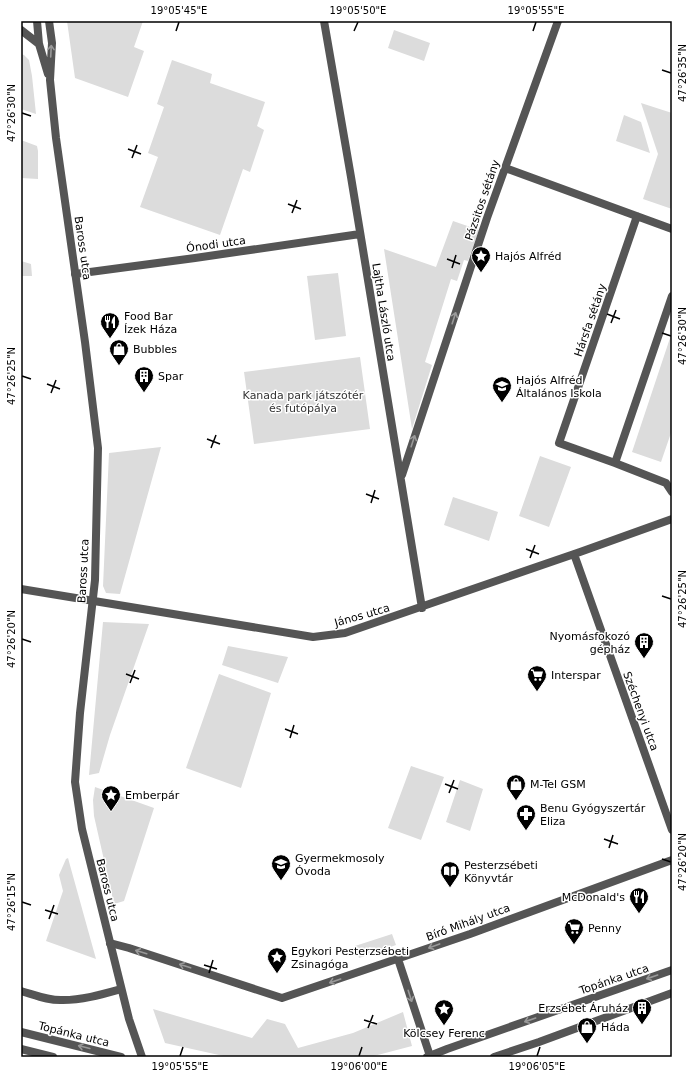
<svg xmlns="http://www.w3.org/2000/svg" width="693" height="1078" font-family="'DejaVu Sans',sans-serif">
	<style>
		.green { fill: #dcdcdc }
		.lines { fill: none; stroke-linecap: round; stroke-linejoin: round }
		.minor { stroke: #555; stroke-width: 8 }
		.tertiary { stroke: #555; stroke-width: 8 }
		.oneway { stroke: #999 }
		.ticks { fill: none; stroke: #000; stroke-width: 1.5 }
		.labels { text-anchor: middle; stroke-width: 3; stroke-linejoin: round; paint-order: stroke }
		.street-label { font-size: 11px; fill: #000; stroke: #fff }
		.poi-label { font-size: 11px; fill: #000; stroke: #fff; text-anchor: start }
		.park-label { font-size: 11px; fill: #333; stroke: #fff }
		.neatline { fill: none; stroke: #000; stroke-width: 1.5 }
		.ticks-label { font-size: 10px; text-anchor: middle; fill: #000 }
	</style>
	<rect width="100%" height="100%" fill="#fff"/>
	<!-- green -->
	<path class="green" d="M 67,21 L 143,21 L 134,47 L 144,51 L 128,97 L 75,78 Z
		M 394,30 L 430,43 L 424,61 L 388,48 Z
		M 21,54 L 24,55 L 29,60 L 32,76 L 36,114 L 21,109 Z
		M 172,60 L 212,74 L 210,83 L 265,102 L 257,126 L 264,130 L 250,172 L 243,169 L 220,235 L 140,207 L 158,157 L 148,153 L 164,107 L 157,104 Z
		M 641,103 L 672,113 L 672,209 L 643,199 L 658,154 Z
		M 624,115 L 641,122 L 650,153 L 616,141 Z
		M 21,140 L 37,146 L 38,151 L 38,179 L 21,178 Z
		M 453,221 L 479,230 L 468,261 L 464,260 L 457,281 L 451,279 L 425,362 L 432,365 L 412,429 L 384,249 L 436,267 Z
		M 21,261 L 31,264 L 32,276 L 21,276 Z
		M 338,273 L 346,336 L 315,340 L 307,276 Z
		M 672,332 L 672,430 L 661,462 L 632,452 Z
		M 360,357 L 370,429 L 254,444 L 244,372 Z
		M 161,447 L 120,594 L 106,593 L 103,586 L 109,453 Z
		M 540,456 L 571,467 L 549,527 L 519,516 Z
		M 453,497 L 498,512 L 489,541 L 444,525 Z
		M 103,622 L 149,624 L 110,735 L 99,773 L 89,775 Z
		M 228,646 L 288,657 L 278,683 L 222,665 Z
		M 219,674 L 271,693 L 241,788 L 186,768 Z
		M 411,766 L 444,777 L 421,840 L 388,828 Z
		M 460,780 L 483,789 L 470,831 L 446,822 Z
		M 95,787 L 154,808 L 124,901 L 114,904 L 94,816 L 93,800 Z
		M 68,858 L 96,959 L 46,941 L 63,891 L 59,875 L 66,859 Z
		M 392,934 L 396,945 L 359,958 L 355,946 Z
		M 153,1009 L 252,1038 L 267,1019 L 285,1024 L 298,1048 L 353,1033 L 403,1012 L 412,1046 L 370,1057 L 228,1057 L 165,1043 Z"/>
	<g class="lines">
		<!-- minor -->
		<path class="minor" d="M 324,21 L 351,177 L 422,608
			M 505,168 L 672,229
			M 637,216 L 559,443 L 615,463 L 672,296
			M 75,274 L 195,258 L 360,234
			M 615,463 L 666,483 L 672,492
			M 402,475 L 487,218 L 558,21
			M 574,554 L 672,830
			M 21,589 L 313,637 L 345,633 L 580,552 L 672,519
			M 110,943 L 129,948 L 282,998 L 470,934 L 672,860
			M 398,959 L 430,1056
			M 21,991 C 35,995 49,1001 63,1000 C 83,1000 103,994 121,989"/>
		<!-- tertiary -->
		<path class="tertiary" d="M 37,21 L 39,44 L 48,74
			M 49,21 L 52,43 L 50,80 L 56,138 L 85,342 L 98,448 L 95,580 L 80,713 L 75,782 L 82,829 L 129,1019 L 142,1057
			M 21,30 L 39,44
			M 21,1032 L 121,1057
			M 21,1049 L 53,1057
			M 427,1057 L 447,1049 L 672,970
			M 494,1057 L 539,1042 L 672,993"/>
	</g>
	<!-- one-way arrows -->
	<defs><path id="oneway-shaft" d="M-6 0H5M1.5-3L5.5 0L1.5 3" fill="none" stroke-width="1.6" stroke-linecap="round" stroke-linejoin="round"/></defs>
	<g class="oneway">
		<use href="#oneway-shaft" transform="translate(51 51) rotate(-87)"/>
		<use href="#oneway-shaft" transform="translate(454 318) rotate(-72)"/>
		<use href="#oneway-shaft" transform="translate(413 441) rotate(-72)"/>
		<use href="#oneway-shaft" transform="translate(434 946) rotate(160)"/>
		<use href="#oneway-shaft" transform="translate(141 952) rotate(-163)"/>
		<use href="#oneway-shaft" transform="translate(185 966) rotate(-162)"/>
		<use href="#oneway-shaft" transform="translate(652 977) rotate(161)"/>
		<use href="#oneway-shaft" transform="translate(335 981) rotate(161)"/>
		<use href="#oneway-shaft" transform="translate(410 996) rotate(72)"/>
		<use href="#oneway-shaft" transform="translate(530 1020) rotate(161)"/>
		<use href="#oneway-shaft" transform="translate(84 1047) rotate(-166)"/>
	</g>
	<!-- ticks -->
	<path class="ticks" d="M 176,31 L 179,22M 354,31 L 358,22M 533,31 L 536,22M 662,70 L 671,73M 22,113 L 31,116M 128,149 L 141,154M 132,158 L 137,145M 288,204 L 301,209M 292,213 L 297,200M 447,259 L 460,264M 452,268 L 456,255M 607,314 L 620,319M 611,323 L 616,310M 662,333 L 671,336M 22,376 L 31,379M 47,384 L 60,389M 51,393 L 56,380M 207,439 L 220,444M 211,448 L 216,435M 366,494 L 379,499M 371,503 L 375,490M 526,549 L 539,554M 530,558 L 535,545M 662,596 L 671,599M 22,639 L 31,642M 126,674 L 139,679M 130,683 L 135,670M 285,729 L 298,734M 290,738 L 294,725M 445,784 L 458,789M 449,793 L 454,780M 604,839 L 618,844M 609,848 L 613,835M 662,859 L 671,862M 22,902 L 31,905M 45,910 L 58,914M 49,919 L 54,905M 204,965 L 217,969M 209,973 L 213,960M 364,1020 L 377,1024M 368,1028 L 373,1015M 180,1056 L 183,1047M 359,1056 L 362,1047M 537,1056 L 540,1047"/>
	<!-- icons -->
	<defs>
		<g id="sight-pin" transform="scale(1)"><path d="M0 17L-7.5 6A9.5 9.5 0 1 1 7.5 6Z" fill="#000" stroke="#fff"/><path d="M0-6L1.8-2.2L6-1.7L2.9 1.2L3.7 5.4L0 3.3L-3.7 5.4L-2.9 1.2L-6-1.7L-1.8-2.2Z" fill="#fff"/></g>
		<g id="restaurant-pin" transform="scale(1)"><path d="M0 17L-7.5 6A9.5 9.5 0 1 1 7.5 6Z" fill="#000" stroke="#fff"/><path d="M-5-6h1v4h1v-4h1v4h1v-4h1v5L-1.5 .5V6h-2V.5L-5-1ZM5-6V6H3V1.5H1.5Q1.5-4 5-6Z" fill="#fff"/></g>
		<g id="shop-pin" transform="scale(1)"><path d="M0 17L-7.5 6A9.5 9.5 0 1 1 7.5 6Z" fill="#000" stroke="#fff"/><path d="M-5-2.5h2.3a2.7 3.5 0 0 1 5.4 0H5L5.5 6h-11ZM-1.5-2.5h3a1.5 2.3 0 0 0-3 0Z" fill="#fff"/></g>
		<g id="building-pin" transform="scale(1)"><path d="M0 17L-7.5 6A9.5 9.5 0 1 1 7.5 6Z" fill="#000" stroke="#fff"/><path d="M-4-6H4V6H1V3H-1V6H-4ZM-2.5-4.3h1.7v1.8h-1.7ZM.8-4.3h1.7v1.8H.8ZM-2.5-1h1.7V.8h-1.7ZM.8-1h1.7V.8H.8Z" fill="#fff"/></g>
		<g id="school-pin" transform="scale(1)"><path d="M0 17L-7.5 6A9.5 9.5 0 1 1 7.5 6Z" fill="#000" stroke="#fff"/><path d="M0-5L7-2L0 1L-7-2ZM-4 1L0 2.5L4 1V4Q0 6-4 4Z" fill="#fff"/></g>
		<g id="supermarket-pin" transform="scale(1)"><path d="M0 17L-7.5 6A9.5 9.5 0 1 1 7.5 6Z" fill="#000" stroke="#fff"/><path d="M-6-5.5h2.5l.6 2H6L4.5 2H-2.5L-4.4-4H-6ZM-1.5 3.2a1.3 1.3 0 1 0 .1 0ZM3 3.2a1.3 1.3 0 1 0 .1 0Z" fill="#fff"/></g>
		<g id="pharmacy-pin" transform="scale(1)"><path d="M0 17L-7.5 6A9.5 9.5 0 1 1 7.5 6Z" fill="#000" stroke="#fff"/><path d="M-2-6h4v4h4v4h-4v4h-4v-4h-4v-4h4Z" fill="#fff"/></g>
		<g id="library-pin" transform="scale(1)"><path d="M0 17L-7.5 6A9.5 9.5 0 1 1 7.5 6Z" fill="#000" stroke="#fff"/><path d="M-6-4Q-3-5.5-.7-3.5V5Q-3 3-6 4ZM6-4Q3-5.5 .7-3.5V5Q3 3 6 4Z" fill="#fff"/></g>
	</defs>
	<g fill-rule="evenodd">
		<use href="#sight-pin" x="481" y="256"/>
		<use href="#restaurant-pin" x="110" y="322"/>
		<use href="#shop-pin" x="119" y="349"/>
		<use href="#building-pin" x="144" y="376"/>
		<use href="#school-pin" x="502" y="386"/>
		<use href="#building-pin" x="644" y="642"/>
		<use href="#supermarket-pin" x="537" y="675"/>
		<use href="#shop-pin" x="516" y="784"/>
		<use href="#sight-pin" x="111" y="795"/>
		<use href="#pharmacy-pin" x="526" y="814"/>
		<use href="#school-pin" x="281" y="864"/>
		<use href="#library-pin" x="450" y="871"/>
		<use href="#restaurant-pin" x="639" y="897"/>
		<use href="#supermarket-pin" x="574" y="928"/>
		<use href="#sight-pin" x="277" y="957"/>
		<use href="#building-pin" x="642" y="1008"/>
		<use href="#sight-pin" x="444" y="1009"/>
		<use href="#shop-pin" x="587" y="1027"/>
	</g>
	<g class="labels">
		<!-- street labels -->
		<g class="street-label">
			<text transform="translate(482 200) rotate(-71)" y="4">Pázsitos sétány</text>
			<text transform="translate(216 244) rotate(-8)" y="4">Ónodi utca</text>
			<text transform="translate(83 248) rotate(82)" y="4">Baross utca</text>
			<text transform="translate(384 312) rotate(81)" y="4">Lajtha László utca</text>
			<text transform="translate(590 320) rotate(-71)" y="4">Hársfa sétány</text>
			<text transform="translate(83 571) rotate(-87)" y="4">Baross utca</text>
			<text transform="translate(362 615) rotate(-16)" y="4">János utca</text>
			<text transform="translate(641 711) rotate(70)" y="4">Széchenyi utca</text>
			<text transform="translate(108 890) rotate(76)" y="4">Baross utca</text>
			<text transform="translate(468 922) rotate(-20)" y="4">Bíró Mihály utca</text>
			<text transform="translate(614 979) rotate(-19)" y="4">Topánka utca</text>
			<text transform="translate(74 1034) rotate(14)" y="4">Topánka utca</text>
		</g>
		<!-- poi labels -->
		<g class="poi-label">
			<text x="495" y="260">Hajós Alfréd</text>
			<text x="124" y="320">Food Bar<tspan x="124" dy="13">Ízek Háza</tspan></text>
			<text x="133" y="353">Bubbles</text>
			<text x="158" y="380">Spar</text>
			<text x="516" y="384">Hajós Alfréd<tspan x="516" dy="13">Általános Iskola</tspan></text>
			<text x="630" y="640" text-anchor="end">Nyomásfokozó<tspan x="630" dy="13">gépház</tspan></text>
			<text x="551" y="679">Interspar</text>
			<text x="530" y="788">M-Tel GSM</text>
			<text x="125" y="799">Emberpár</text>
			<text x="540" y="812">Benu Gyógyszertár<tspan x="540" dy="13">Eliza</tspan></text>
			<text x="295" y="862">Gyermekmosoly<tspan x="295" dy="13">Óvoda</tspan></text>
			<text x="464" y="869">Pesterzsébeti<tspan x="464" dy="13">Könyvtár</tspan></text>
			<text x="625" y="901" text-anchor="end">McDonald's</text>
			<text x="588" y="932">Penny</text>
			<text x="291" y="955">Egykori Pesterzsébeti<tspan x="291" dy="13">Zsinagóga</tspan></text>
			<text x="628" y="1012" text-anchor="end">Erzsébet Áruház</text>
			<text x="601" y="1031">Háda</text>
			<text x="444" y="1037" text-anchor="middle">Kölcsey Ferenc</text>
		</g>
		<!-- park labels -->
		<g class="park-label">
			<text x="303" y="399">Kanada park játszótér<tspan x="303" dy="13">és futópálya</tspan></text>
		</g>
	</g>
	<!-- border -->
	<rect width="693" height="1078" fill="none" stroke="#ffffff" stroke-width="44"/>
	<rect x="22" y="22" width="649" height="1034" class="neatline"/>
	<g class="ticks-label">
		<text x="179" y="14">19°05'45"E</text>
		<text x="358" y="14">19°05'50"E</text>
		<text x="536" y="14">19°05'55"E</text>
		<text transform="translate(682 73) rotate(-90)" y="4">47°26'35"N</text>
		<text transform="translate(11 113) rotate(-90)" y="4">47°26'30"N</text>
		<text transform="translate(682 336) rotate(-90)" y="4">47°26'30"N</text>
		<text transform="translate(11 376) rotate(-90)" y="4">47°26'25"N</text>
		<text transform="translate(682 599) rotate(-90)" y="4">47°26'25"N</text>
		<text transform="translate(11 639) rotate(-90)" y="4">47°26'20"N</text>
		<text transform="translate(682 862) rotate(-90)" y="4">47°26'20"N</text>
		<text transform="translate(11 902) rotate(-90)" y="4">47°26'15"N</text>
		<text x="180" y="1070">19°05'55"E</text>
		<text x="359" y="1070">19°06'00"E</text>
		<text x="537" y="1070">19°06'05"E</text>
	</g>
</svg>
